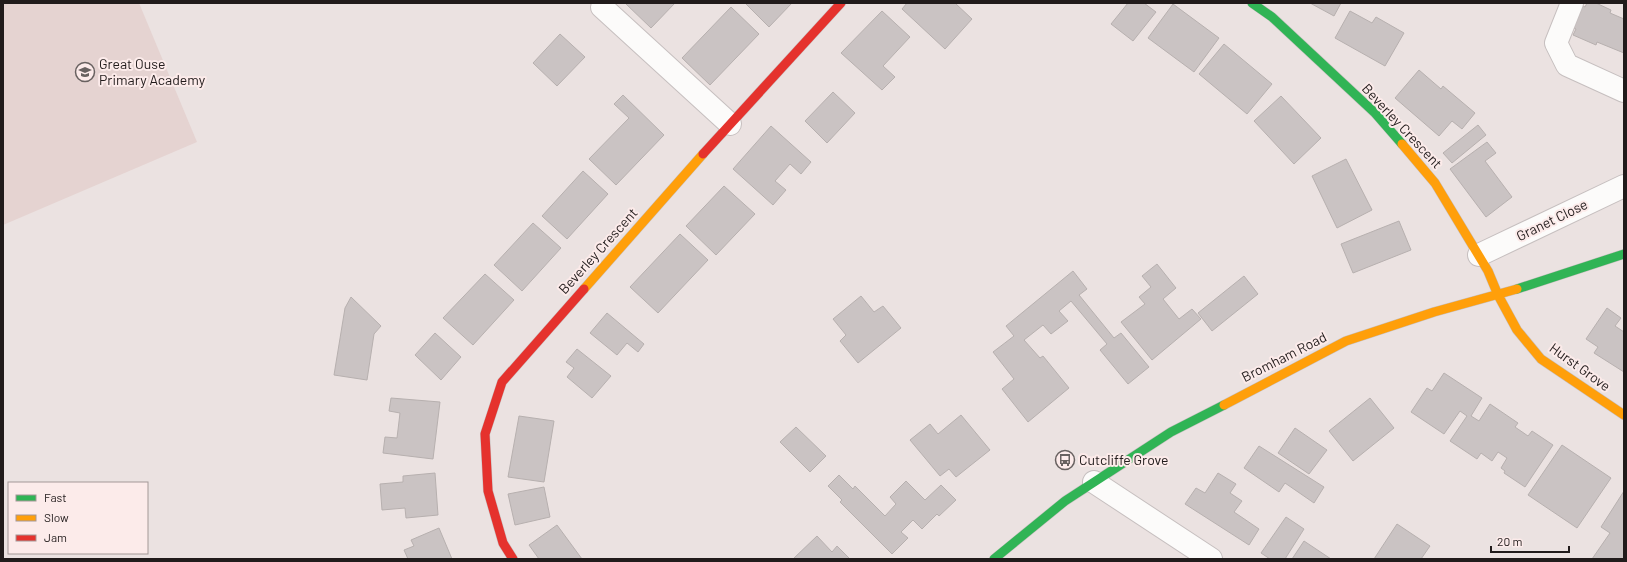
<svg xmlns="http://www.w3.org/2000/svg" width="1627" height="562" font-family="Barlow,sans-serif">
	<style>
		.built { fill: #e5d3d1 }
		.building { fill: #cac3c3; stroke: #b7b0af }
		.lines { fill: none; stroke-linecap: round; stroke-linejoin: round }
		.street-casing { stroke: #c6bfbf; stroke-width: 24 }
		.fast-casing { stroke: #c6bfbf; stroke-width: 10 }
		.slow-casing { stroke: #c6bfbf; stroke-width: 10 }
		.jam-casing { stroke: #c6bfbf; stroke-width: 10 }
		.street { stroke: #fcfbfa; stroke-width: 22 }
		.fast { stroke: #30b455; stroke-width: 9 }
		.slow { stroke: #ff9f0a; stroke-width: 9 }
		.jam { stroke: #e5322d; stroke-width: 9 }
		.labels { text-anchor: middle; stroke-width: 4; stroke-linejoin: round; paint-order: stroke }
		.poi-label { font-size: 14px; fill: #211b1b; stroke: #fcebea; text-anchor: start }
		.street-label { font-size: 14px; fill: #211b1b; stroke: #fcebea }
	</style>
	<rect width="100%" height="100%" fill="#ebe2e1"/>
	<!-- built -->
	<path class="built" d="M 3,3 L 139,3 L 197,142 L 3,225 Z"/>
	<!-- building -->
	<path class="building" d="M 625,3 L 675,3 L 651,28 Z
		M 745,3 L 792,3 L 769,27 Z
		M 907,3 L 955,3 L 972,19 L 945,49 L 902,9 Z
		M 1128,3 L 1144,3 L 1156,12 L 1133,41 L 1111,24 Z
		M 1310,3 L 1341,3 L 1334,16 Z
		M 1587,3 L 1596,3 L 1611,10 L 1610,13 L 1624,19 L 1624,53 L 1597,42 L 1596,45 L 1573,35 L 1576,29 L 1571,27 L 1581,5 L 1585,7 Z
		M 1173,4 L 1219,38 L 1194,72 L 1148,38 Z
		M 731,7 L 759,34 L 710,85 L 682,58 Z
		M 882,11 L 910,37 L 883,66 L 895,77 L 882,90 L 841,53 Z
		M 1350,11 L 1372,23 L 1376,17 L 1404,33 L 1385,66 L 1335,38 Z
		M 560,34 L 585,57 L 557,86 L 533,63 Z
		M 1224,44 L 1272,84 L 1247,114 L 1199,74 Z
		M 1419,70 L 1441,89 L 1443,86 L 1475,113 L 1462,129 L 1452,121 L 1439,136 L 1395,98 Z
		M 833,92 L 855,113 L 827,143 L 805,121 Z
		M 623,95 L 664,135 L 616,185 L 589,159 L 629,118 L 614,104 Z
		M 1281,96 L 1321,138 L 1294,164 L 1254,121 Z
		M 1478,125 L 1486,135 L 1452,163 L 1443,153 Z
		M 771,126 L 811,162 L 801,174 L 790,164 L 775,181 L 786,190 L 773,205 L 733,169 Z
		M 1487,142 L 1496,153 L 1485,161 L 1512,197 L 1486,217 L 1450,169 Z
		M 1346,159 L 1372,210 L 1337,228 L 1312,176 Z
		M 583,171 L 608,194 L 567,239 L 542,216 Z
		M 724,186 L 755,214 L 716,255 L 686,226 Z
		M 1399,221 L 1411,250 L 1353,273 L 1341,244 Z
		M 533,223 L 561,248 L 522,291 L 494,265 Z
		M 680,234 L 708,260 L 658,313 L 630,287 Z
		M 1157,264 L 1176,288 L 1163,299 L 1179,319 L 1192,309 L 1201,319 L 1152,360 L 1121,322 L 1145,304 L 1139,297 L 1151,287 L 1142,276 Z
		M 1073,271 L 1087,289 L 1079,295 L 1114,338 L 1121,333 L 1149,367 L 1128,384 L 1100,350 L 1107,344 L 1071,301 L 1059,311 L 1068,321 L 1051,334 L 1043,325 L 1024,340 L 1040,358 L 1043,356 L 1069,388 L 1028,422 L 1002,389 L 1014,379 L 993,352 L 1014,336 L 1006,326 Z
		M 485,274 L 514,300 L 473,345 L 443,318 Z
		M 1244,276 L 1258,294 L 1212,331 L 1198,313 Z
		M 861,296 L 874,312 L 883,306 L 901,328 L 858,363 L 840,341 L 846,335 L 833,319 Z
		M 351,297 L 381,326 L 374,334 L 367,380 L 334,375 L 345,308 Z
		M 1607,308 L 1621,318 L 1615,326 L 1624,332 L 1624,372 L 1594,353 L 1598,347 L 1586,339 Z
		M 607,313 L 644,344 L 638,352 L 627,343 L 617,355 L 590,333 Z
		M 435,333 L 461,357 L 441,380 L 415,355 Z
		M 577,349 L 611,376 L 592,398 L 567,377 L 574,368 L 566,362 Z
		M 1444,373 L 1482,398 L 1471,416 L 1479,421 L 1490,404 L 1518,423 L 1515,427 L 1528,436 L 1532,431 L 1553,445 L 1525,487 L 1504,473 L 1505,471 L 1501,468 L 1507,458 L 1498,452 L 1492,461 L 1481,453 L 1477,459 L 1450,441 L 1467,416 L 1460,411 L 1444,434 L 1411,412 L 1427,388 L 1432,391 Z
		M 391,398 L 440,402 L 433,459 L 383,453 L 385,437 L 397,438 L 400,413 L 389,411 Z
		M 1370,398 L 1394,428 L 1353,461 L 1329,431 Z
		M 961,415 L 990,450 L 956,477 L 949,469 L 940,476 L 910,440 L 930,424 L 938,434 Z
		M 519,416 L 554,421 L 544,482 L 508,477 Z
		M 796,427 L 826,456 L 810,472 L 780,442 Z
		M 1295,428 L 1327,450 L 1309,474 L 1278,453 Z
		M 1562,445 L 1611,478 L 1577,528 L 1528,495 Z
		M 1259,446 L 1324,487 L 1314,503 L 1285,483 L 1279,492 L 1244,468 Z
		M 435,473 L 438,515 L 406,518 L 405,508 L 382,510 L 380,484 L 403,482 L 403,476 Z
		M 1218,473 L 1236,484 L 1230,493 L 1242,501 L 1234,512 L 1259,529 L 1249,545 L 1185,504 L 1196,488 L 1205,493 Z
		M 839,475 L 853,489 L 855,486 L 885,516 L 896,504 L 890,497 L 906,481 L 925,500 L 941,485 L 956,500 L 939,516 L 937,514 L 922,529 L 913,520 L 901,532 L 908,538 L 892,554 L 840,502 L 842,500 L 828,486 Z
		M 544,487 L 550,517 L 515,525 L 508,494 Z
		M 1624,491 L 1624,559 L 1592,559 L 1610,533 L 1601,527 Z
		M 1286,517 L 1304,529 L 1285,559 L 1270,559 L 1261,553 Z
		M 1397,524 L 1430,546 L 1421,559 L 1374,559 Z
		M 557,525 L 582,559 L 539,559 L 529,545 Z
		M 439,528 L 452,559 L 408,559 L 404,550 L 414,546 L 411,540 Z
		M 817,536 L 832,552 L 837,546 L 850,559 L 793,559 Z
		M 1304,541 L 1331,559 L 1292,559 Z"/>
	<g class="lines">
		<!-- street casing -->
		<g class="street-casing">
			<path id="street" d="M 1572,3 L 1556,43 L 1567,65 L 1624,91
				M 602,7 L 730,124
				M 1479,255 L 1624,186
				M 1094,482 L 1211,559"/>
		</g>
		<!-- fast casing -->
		<g class="fast-casing">
			<path id="fast" d="M 1252,3 L 1272,17 L 1375,113 L 1402,144
				M 1517,289 L 1624,254
				M 994,559 L 1065,501 L 1171,432 L 1224,405"/>
		</g>
		<!-- slow casing -->
		<g class="slow-casing">
			<path id="slow" d="M 1402,144 L 1435,183 L 1488,271 L 1498,295 L 1517,330 L 1541,359 L 1624,415
				M 584,289 L 703,154
				M 1224,405 L 1346,341 L 1434,312 L 1517,289"/>
		</g>
		<!-- jam casing -->
		<g class="jam-casing">
			<path id="jam" d="M 703,154 L 841,3
				M 513,559 L 503,543 L 488,491 L 485,434 L 502,382 L 584,289"/>
		</g>
		<!-- street -->
		<use href="#street" class="street"/>
		<!-- fast -->
		<use href="#fast" class="fast"/>
		<!-- slow -->
		<use href="#slow" class="slow"/>
		<!-- jam -->
		<use href="#jam" class="jam"/>
	</g>
	<!-- icons -->
	<defs>
		<g id="school-ring" transform="scale(1)"><circle r="9.5" fill="#fcebea" stroke="#686160" stroke-width="1.5"/><path d="M0-5L7-2L0 1L-7-2ZM-4 1L0 2.5L4 1V4Q0 6-4 4Z" fill="#686160"/></g>
		<g id="bus-ring" transform="scale(1)"><circle r="9.5" fill="#fcebea" stroke="#686160" stroke-width="1.5"/><path d="M-5-6H5V4H4V6H2V4H-2V6H-4V4H-5ZM-3.5-4V0h7V-4ZM-3.5 1.2v1.5H-2V1.2ZM2 1.2v1.5H3.5V1.2Z" fill="#686160"/></g>
	</defs>
	<g fill-rule="evenodd">
		<use href="#school-ring" x="85" y="72"/>
		<use href="#bus-ring" x="1065" y="460"/>
	</g>
	<g class="labels">
		<!-- poi labels -->
		<g class="poi-label">
			<text x="99" y="69">Great Ouse<tspan x="99" dy="16">Primary Academy</tspan></text>
			<text x="1079" y="465">Cutcliffe Grove</text>
		</g>
		<!-- street labels -->
		<g class="street-label">
			<text transform="translate(1402 126) rotate(47)" y="5">Beverley Crescent</text>
			<text transform="translate(1552 220) rotate(-26)" y="5">Granet Close</text>
			<text transform="translate(598 251) rotate(-48)" y="5">Beverley Crescent</text>
			<text transform="translate(1284 357) rotate(-27)" y="5">Bromham Road</text>
			<text transform="translate(1580 367) rotate(36)" y="5">Hurst Grove</text>
		</g>
	</g>
	<!-- border -->
	<rect width="1627" height="562" fill="none" stroke="#211b1b" stroke-width="8"/>
	<!-- legend -->
	<rect x="8" y="482" width="140" height="72" fill="#fcebea" stroke="#a49897"/>
	<rect x="16" y="495" width="20" height="6" fill="#30b455" stroke="#a49897"/>
	<text x="44" y="502" font-size="12" fill="#211b1b">Fast</text>
	<rect x="16" y="515" width="20" height="6" fill="#ff9f0a" stroke="#a49897"/>
	<text x="44" y="522" font-size="12" fill="#211b1b">Slow</text>
	<rect x="16" y="535" width="20" height="6" fill="#e5322d" stroke="#a49897"/>
	<text x="44" y="542" font-size="12" fill="#211b1b">Jam</text>
	<!-- scale -->
	<path d="M1491 546v6h78v-6" fill="none" stroke="#211b1b" stroke-width="2"/>
	<text x="1497" y="546" font-size="12" fill="#211b1b" stroke="#fcebea" stroke-width="3" paint-order="stroke">20 m</text>
</svg>
